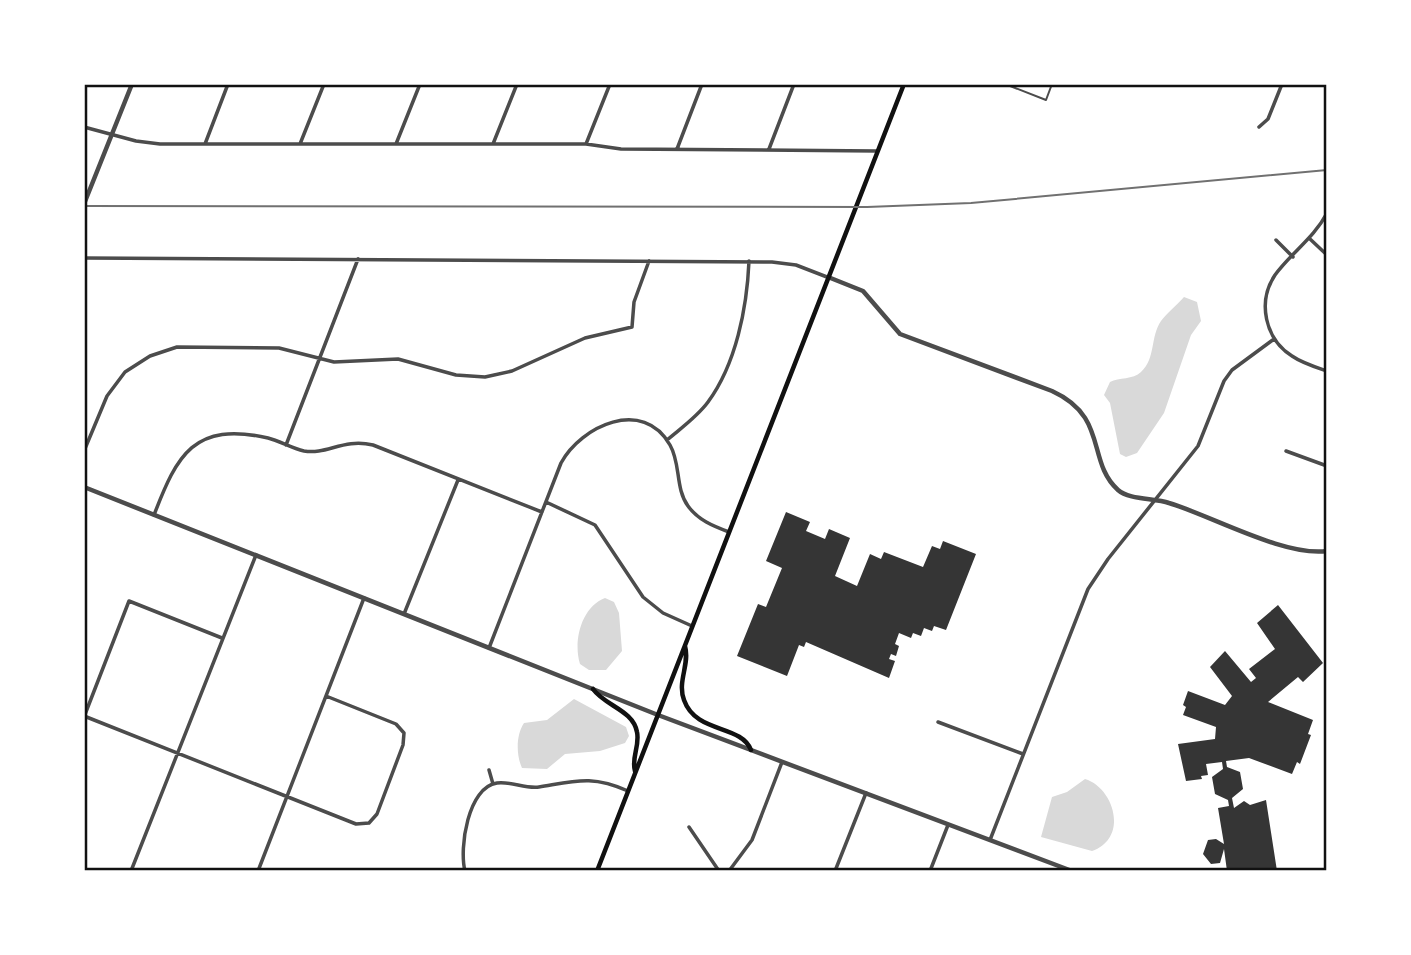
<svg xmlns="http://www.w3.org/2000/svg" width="1411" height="955" font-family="'Sofia Sans Condensed',sans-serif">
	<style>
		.water { fill: #d9d9d9 }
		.building { fill: #353535 }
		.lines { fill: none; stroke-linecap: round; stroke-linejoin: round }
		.service { stroke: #4c4c4c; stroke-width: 2 }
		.minor { stroke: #4c4c4c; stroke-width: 3.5 }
		.tertiary { stroke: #4c4c4c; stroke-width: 4.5 }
		.secondary { stroke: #111; stroke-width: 4.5 }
		.rail { stroke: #707070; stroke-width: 2 }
		.neatline { fill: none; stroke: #111; stroke-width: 2.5 }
	</style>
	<rect width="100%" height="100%" fill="#fff"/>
	<!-- water -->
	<path class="water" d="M 1184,297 L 1197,302 L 1201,321 L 1191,335 L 1164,413 L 1137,453 L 1126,457 L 1120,454 L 1110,403 L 1104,395 L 1110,382 C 1119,377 1133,380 1141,372 C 1156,358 1150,337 1161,321 C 1167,313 1177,305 1184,297 Z
		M 605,598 L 614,602 L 619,613 L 622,651 L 606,670 L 589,670 L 580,664 C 573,642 581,607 605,598 Z
		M 574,699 L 626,727 L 629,736 L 625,743 L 600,751 L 565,754 L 547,769 L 522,768 C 516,755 516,735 524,723 L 547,720 Z
		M 1085,779 C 1113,787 1130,837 1092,851 L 1041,837 L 1052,797 L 1067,792 Z"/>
	<!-- building -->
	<path class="building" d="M 786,512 L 810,522 L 806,531 L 825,539 L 829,529 L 850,538 L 835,576 L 857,586 L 870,554 L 881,559 L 884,552 L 923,567 L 932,546 L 940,549 L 943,541 L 976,554 L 946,630 L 934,626 L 932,631 L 924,628 L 921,636 L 913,633 L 911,638 L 899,633 L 895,644 L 899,646 L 896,656 L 891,654 L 889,659 L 895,661 L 889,678 L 806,642 L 804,647 L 799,645 L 787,676 L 737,656 L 758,604 L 766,607 L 782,568 L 766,561 Z
		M 1278,605 L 1323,663 L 1303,682 L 1298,677 L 1268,702 L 1313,720 L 1308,734 L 1311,735 L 1300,764 L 1297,762 L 1292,774 L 1249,758 L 1226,761 L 1227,767 L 1240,772 L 1243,789 L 1232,798 L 1234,808 L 1244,801 L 1250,805 L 1266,800 L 1277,871 L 1227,871 L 1224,849 L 1220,863 L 1211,864 L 1203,854 L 1208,840 L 1216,839 L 1224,844 L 1218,808 L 1229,806 L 1228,800 L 1215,794 L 1212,777 L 1223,769 L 1222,762 L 1206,764 L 1208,775 L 1201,776 L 1202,779 L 1186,781 L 1178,744 L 1215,739 L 1216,727 L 1183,715 L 1186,707 L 1183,705 L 1188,691 L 1225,705 L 1232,696 L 1210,667 L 1225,651 L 1251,682 L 1256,678 L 1249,669 L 1275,649 L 1257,623 Z"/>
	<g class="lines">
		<!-- service -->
		<path class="service" d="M 1005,84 L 1046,100 L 1052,84"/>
		<!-- minor -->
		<path class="minor" d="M 84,127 L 136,141 L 160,144 L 586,144 L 621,149 L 877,151
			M 1259,127 L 1268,119 L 1282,84
			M 205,144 L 228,84
			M 300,144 L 324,84
			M 396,144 L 420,84
			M 493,144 L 517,84
			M 586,144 L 610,84
			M 677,149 L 702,84
			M 769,149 L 794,84
			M 1327,213 C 1314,238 1291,253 1275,275 C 1257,302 1265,339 1292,356 C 1302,363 1315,367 1327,371
			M 1310,239 L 1327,255
			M 1276,240 L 1293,257
			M 84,258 L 772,262 L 796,265 L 827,277
			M 667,440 C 681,428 697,417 708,402 C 736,364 747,308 749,261
			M 286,445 L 358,259
			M 84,451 L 107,396 L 125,372 L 150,356 L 177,347 L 279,348 L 334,362 L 398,359 L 456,375 L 485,377 L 512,371 L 585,338 L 632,327 L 634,302 L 649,261
			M 1286,451 L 1327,466
			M 546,502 L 595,525 L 643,597 L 663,613 L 692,626
			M 154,515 C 177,455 194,421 268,438 C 280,441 291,448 304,451 C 327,455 343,438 373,445 L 542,512
			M 404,614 L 458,480
			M 489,648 L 561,463 C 581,426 643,397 670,445 C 681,464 675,488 688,506 C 698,520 713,526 729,532
			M 84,716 L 356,824 L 369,823 L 377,814 L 403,745 L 404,733 L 396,724 L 326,696
			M 84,717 L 129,601 L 222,638
			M 938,722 L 1023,754
			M 489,770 L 493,784
			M 689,827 L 719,871
			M 990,840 L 1088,589 L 1108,559 L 1198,446 L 1224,381 L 1232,370 L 1274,339
			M 131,871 L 256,555
			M 258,871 L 364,598
			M 465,871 C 459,848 468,787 497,783 C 511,781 525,789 539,787 C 576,781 592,775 628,791
			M 729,871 L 752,840 L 782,762
			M 835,871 L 866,793
			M 930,871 L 948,825"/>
		<!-- tertiary -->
		<path class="tertiary" d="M 84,204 L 132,84
			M 828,277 L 863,291 L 900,334 L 1052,391 C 1109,417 1086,461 1118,490 C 1129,500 1154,498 1169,503 C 1212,516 1285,557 1327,551
			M 84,487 L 658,715 L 1072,871"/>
		<!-- secondary -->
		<path class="secondary" d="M 685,646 C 690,665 677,681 684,700 C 696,734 741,724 751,750
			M 593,689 C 605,706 633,710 637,732 C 640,746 631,758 635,771
			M 597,871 L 904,84"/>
		<!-- rail -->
		<path class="rail" d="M 84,206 L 867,207 L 971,203 L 1327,170"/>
	</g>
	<!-- border -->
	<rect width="1411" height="955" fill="none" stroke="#ffffff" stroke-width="172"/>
	<rect x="86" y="86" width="1239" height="783" class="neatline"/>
</svg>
